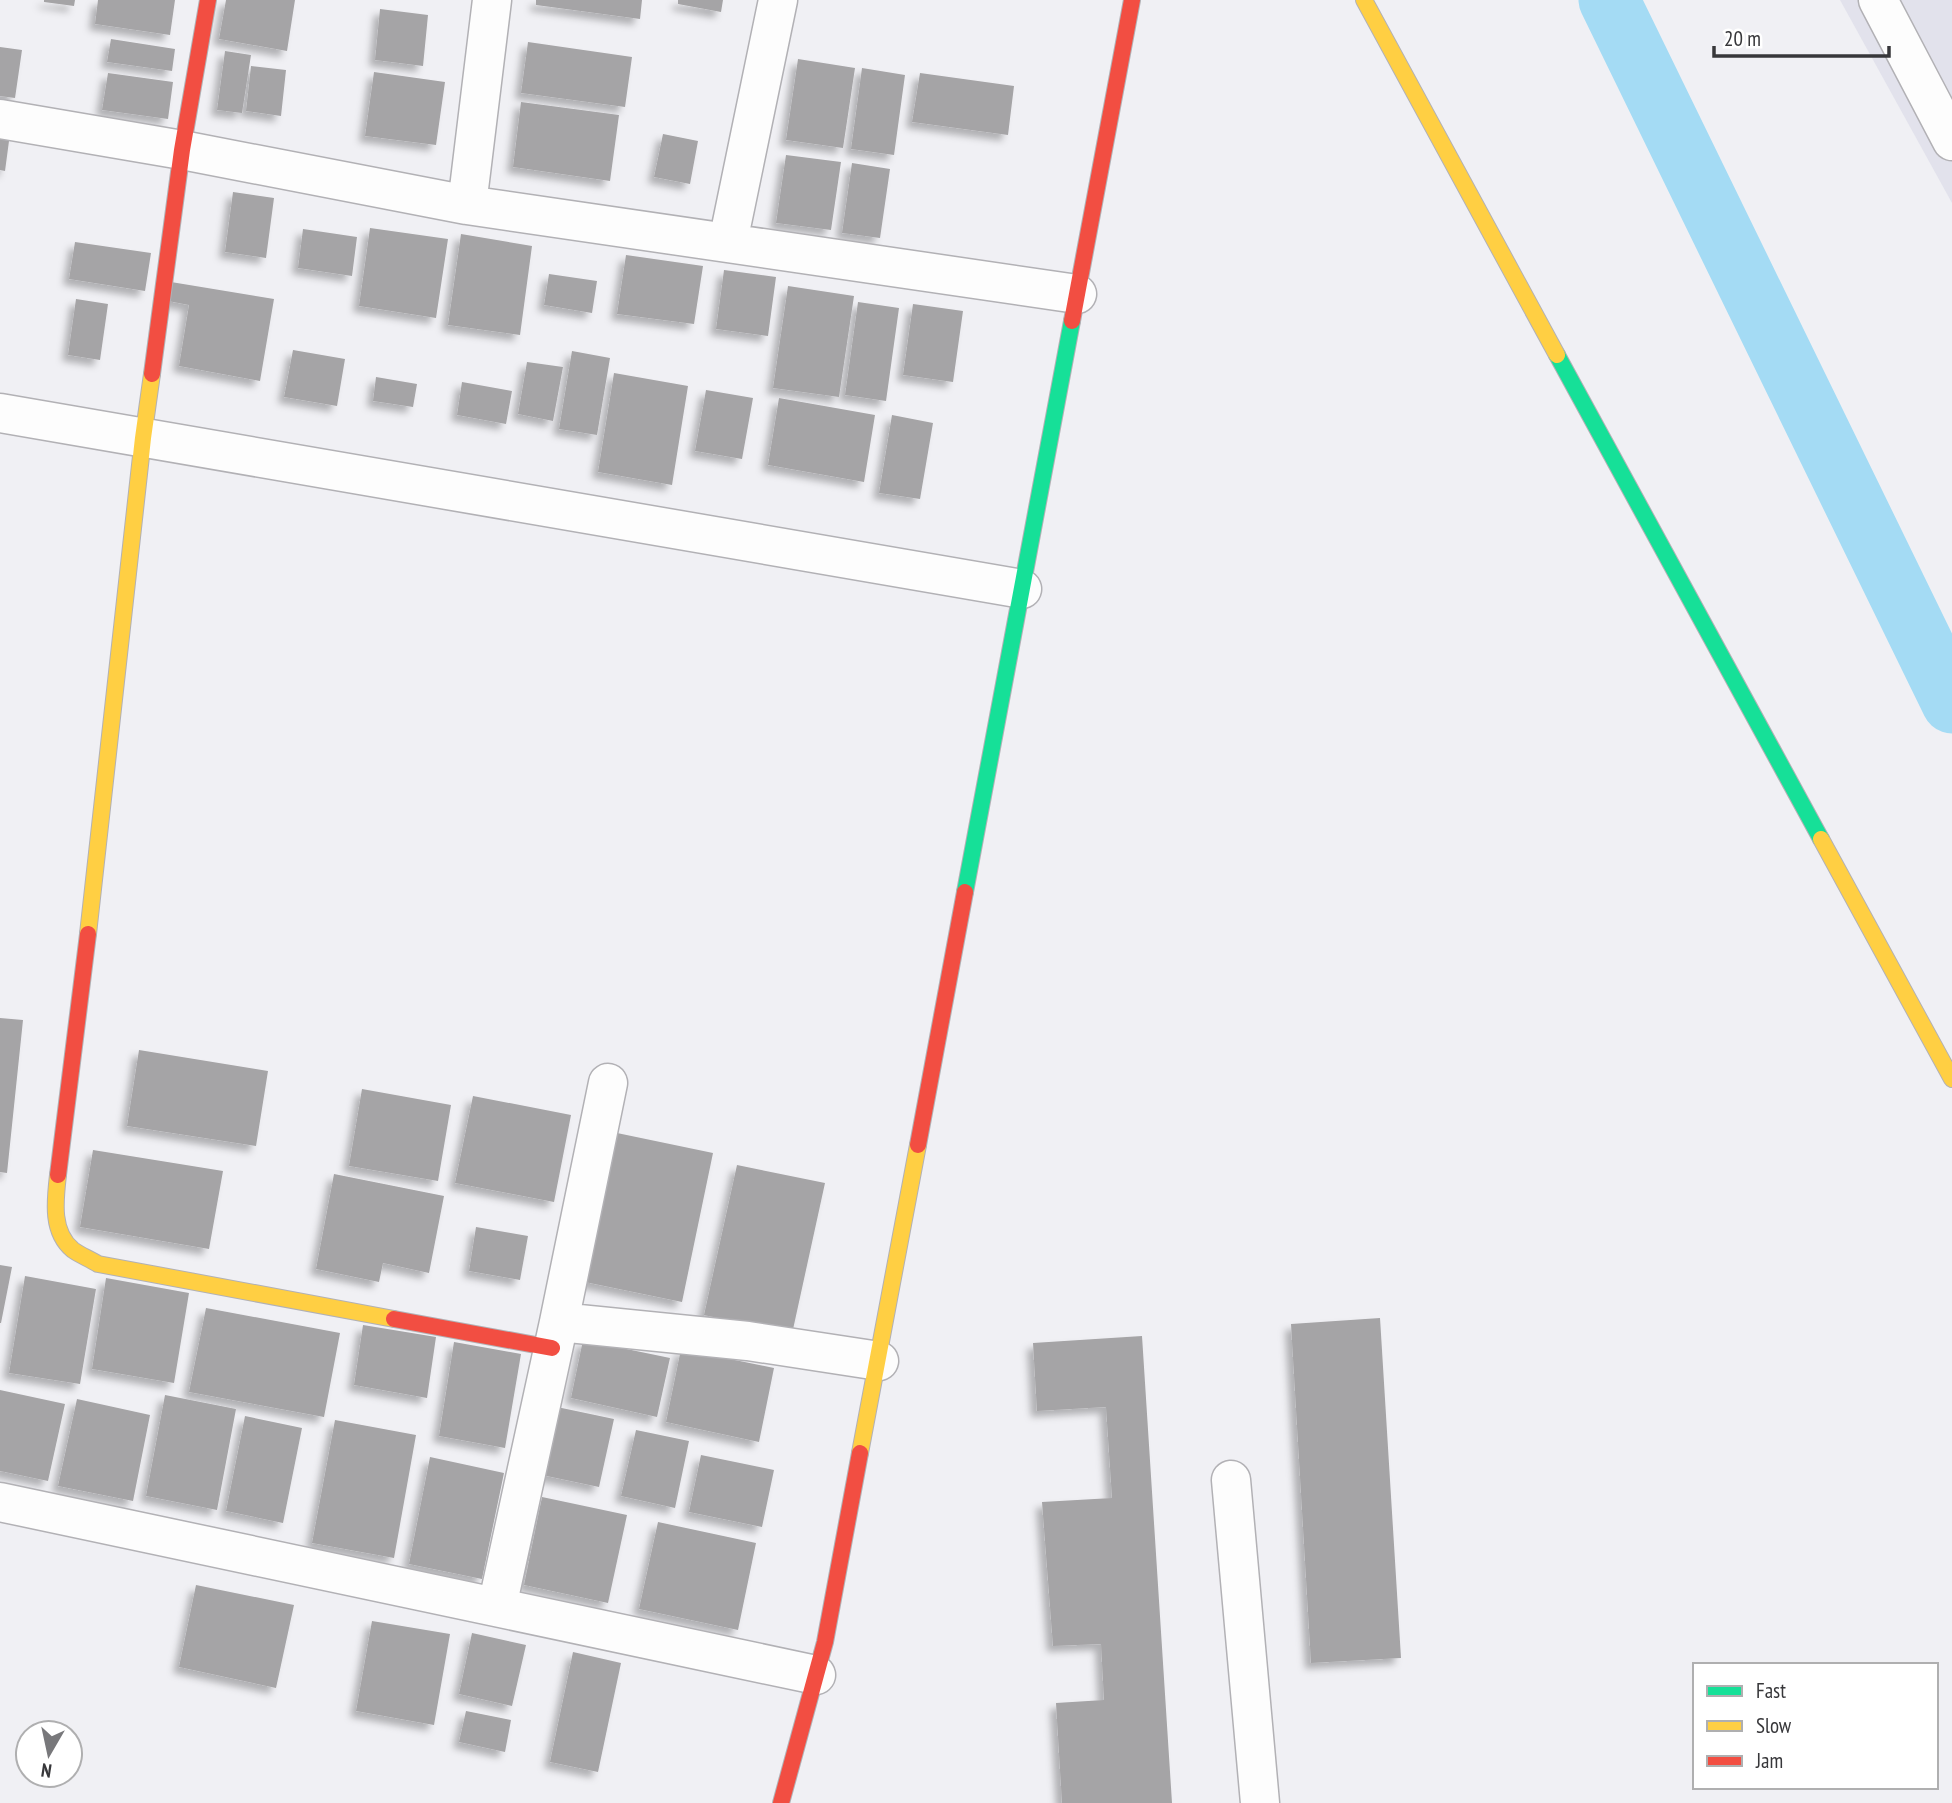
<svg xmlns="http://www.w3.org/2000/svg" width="1952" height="1803" font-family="'PT Sans Narrow',sans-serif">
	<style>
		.built { fill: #e2e2ec }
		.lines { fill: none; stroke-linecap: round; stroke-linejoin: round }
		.canal { stroke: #a4dbf4; stroke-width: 61 }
		.building { fill: #a5a4a6; filter: url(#shadow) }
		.street-casing { stroke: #b2b1b5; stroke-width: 41 }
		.fast-casing { stroke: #b2b1b5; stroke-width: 18 }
		.slow-casing { stroke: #b2b1b5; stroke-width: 18 }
		.jam-casing { stroke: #b2b1b5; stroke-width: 18 }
		.street { stroke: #fdfdfd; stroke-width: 38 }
		.fast { stroke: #16e098; stroke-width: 16 }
		.slow { stroke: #ffcf43; stroke-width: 16 }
		.jam { stroke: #f24e42; stroke-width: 16 }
	</style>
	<defs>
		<filter id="shadow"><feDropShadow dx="-6" dy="6" stdDeviation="3.5" flood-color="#0004"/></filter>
	</defs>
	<rect width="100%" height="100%" fill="#f0f0f4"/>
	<!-- built -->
	<path class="built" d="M 1840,0 L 1952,0 L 1952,203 Z"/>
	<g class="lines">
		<!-- canal -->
		<path class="canal" d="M 1609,0 L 1952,703"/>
	</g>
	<!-- building -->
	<path class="building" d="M 44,0 L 75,0 L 74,6 L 44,2 Z
		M 98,0 L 175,0 L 170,35 L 95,24 Z
		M 226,0 L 295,0 L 287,51 L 219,39 Z
		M 536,0 L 642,0 L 640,19 L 536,5 Z
		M 678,0 L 723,0 L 721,12 L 678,4 Z
		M 380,9 L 428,15 L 423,66 L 375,60 Z
		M 111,39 L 175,49 L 172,71 L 107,62 Z
		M 528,42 L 632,57 L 625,107 L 521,93 Z
		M 0,47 L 22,50 L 15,98 L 0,96 Z
		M 225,51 L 251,55 L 242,113 L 217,110 Z
		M 798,59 L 855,68 L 843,148 L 786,140 Z
		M 251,66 L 286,70 L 281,116 L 246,111 Z
		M 862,68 L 905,75 L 894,155 L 851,149 Z
		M 374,72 L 445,82 L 436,145 L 365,136 Z
		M 108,73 L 173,82 L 168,119 L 102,110 Z
		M 920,73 L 1014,86 L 1008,135 L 912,122 Z
		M 521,102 L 619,115 L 610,181 L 513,167 Z
		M 0,125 L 11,126 L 5,171 L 0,170 Z
		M 663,134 L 698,141 L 690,184 L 654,177 Z
		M 786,155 L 841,162 L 831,230 L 776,223 Z
		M 852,163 L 890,169 L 880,238 L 842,233 Z
		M 233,192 L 274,198 L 266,258 L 225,252 Z
		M 370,228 L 448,239 L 436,318 L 359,306 Z
		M 303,229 L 357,237 L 352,276 L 298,268 Z
		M 461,234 L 532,246 L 520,335 L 448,325 Z
		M 75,242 L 151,253 L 145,291 L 69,279 Z
		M 626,255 L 703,266 L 694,324 L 617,314 Z
		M 724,270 L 776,277 L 768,336 L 716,329 Z
		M 549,274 L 597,281 L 592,313 L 544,305 Z
		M 171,282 L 274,299 L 260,381 L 179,366 L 189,305 L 168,301 Z
		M 788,286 L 854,296 L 839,397 L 773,388 Z
		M 76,299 L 108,304 L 100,360 L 68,355 Z
		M 858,302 L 899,308 L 886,401 L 845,395 Z
		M 913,304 L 963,311 L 953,382 L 903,375 Z
		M 293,350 L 345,359 L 337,406 L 284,397 Z
		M 572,351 L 610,358 L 597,435 L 559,429 Z
		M 527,362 L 563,367 L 553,421 L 518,414 Z
		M 614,373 L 688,386 L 672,485 L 598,472 Z
		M 376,377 L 417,384 L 413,407 L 373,401 Z
		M 462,382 L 512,391 L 506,424 L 457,415 Z
		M 706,390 L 753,398 L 742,459 L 695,451 Z
		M 779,398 L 875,415 L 864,482 L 768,465 Z
		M 892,415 L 933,423 L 920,499 L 879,493 Z
		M 0,1018 L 23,1020 L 7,1173 L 0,1172 Z
		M 139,1050 L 268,1071 L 256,1146 L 127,1126 Z
		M 362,1089 L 451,1105 L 438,1181 L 349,1166 Z
		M 473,1096 L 571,1115 L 554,1202 L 455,1183 Z
		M 617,1133 L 713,1153 L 682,1302 L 585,1282 Z
		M 93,1150 L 223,1171 L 209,1249 L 80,1227 Z
		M 737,1165 L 825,1183 L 792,1334 L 704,1315 Z
		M 334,1174 L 444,1196 L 429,1273 L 383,1263 L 379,1282 L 316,1269 Z
		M 476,1227 L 528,1236 L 520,1280 L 469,1271 Z
		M 0,1265 L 12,1267 L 1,1323 L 0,1323 Z
		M 25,1276 L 96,1289 L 80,1384 L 9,1373 Z
		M 106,1278 L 189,1293 L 174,1383 L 92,1369 Z
		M 206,1308 L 340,1333 L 324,1417 L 189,1392 Z
		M 1380,1318 L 1401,1658 L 1311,1663 L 1291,1324 Z
		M 363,1325 L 436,1337 L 427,1398 L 354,1385 Z
		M 1142,1336 L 1172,1803 L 1062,1803 L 1056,1703 L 1104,1700 L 1101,1644 L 1053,1646 L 1042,1502 L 1112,1498 L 1106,1407 L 1037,1411 L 1033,1343 Z
		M 583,1340 L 670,1358 L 657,1417 L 571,1398 Z
		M 454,1342 L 521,1354 L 505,1448 L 439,1436 Z
		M 681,1349 L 774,1368 L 759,1442 L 666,1422 Z
		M 0,1390 L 65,1404 L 48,1481 L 0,1471 Z
		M 165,1395 L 236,1409 L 217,1510 L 146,1496 Z
		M 77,1399 L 150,1415 L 133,1501 L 58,1486 Z
		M 557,1407 L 614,1419 L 599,1487 L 542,1475 Z
		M 245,1416 L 302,1428 L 283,1523 L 226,1511 Z
		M 335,1420 L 416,1435 L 394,1558 L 312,1543 Z
		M 636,1430 L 689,1441 L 675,1508 L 621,1496 Z
		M 701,1455 L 774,1470 L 762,1527 L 689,1512 Z
		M 430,1457 L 504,1473 L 482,1579 L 409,1564 Z
		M 542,1497 L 627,1515 L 608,1603 L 524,1585 Z
		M 658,1522 L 756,1543 L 738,1630 L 639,1609 Z
		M 196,1585 L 294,1605 L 276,1688 L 179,1667 Z
		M 372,1621 L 450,1634 L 434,1725 L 356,1711 Z
		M 472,1633 L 526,1645 L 512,1706 L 459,1694 Z
		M 573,1652 L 621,1663 L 598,1772 L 550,1762 Z
		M 466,1711 L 511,1720 L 505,1752 L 459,1742 Z"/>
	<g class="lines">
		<!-- street casing -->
		<g class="street-casing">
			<path id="street" d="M 1878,0 L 1952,141
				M 0,119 L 182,150 L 467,205 L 1077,294
				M 467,205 L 492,0
				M 728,242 L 778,0
				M 0,413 L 1022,589
				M 559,1322 L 748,1341 L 879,1361
				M 1231,1480 L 1260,1803
				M 0,1502 L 816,1675
				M 497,1607 L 559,1322 L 608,1083"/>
		</g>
		<!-- fast casing -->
		<g class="fast-casing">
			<path id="fast" d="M 1557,355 L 1821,839
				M 965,892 L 1072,321"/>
		</g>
		<!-- slow casing -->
		<g class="slow-casing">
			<path id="slow" d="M 1364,0 L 1557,355
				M 1821,839 L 1952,1079
				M 88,934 L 143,438 L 152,374
				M 58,1175 C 55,1201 51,1232 73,1250 C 80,1255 90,1259 98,1264 L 394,1319
				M 860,1453 L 918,1145"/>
		</g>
		<!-- jam casing -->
		<g class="jam-casing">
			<path id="jam" d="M 1072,321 L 1132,0
				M 152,374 L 182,150 L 208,0
				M 918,1145 L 965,892
				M 58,1175 L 88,934
				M 394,1319 L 552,1348
				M 781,1803 L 825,1642 L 860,1453"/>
		</g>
		<!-- street -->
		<use href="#street" class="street"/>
		<!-- fast -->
		<use href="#fast" class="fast"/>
		<!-- slow -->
		<use href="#slow" class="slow"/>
		<!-- jam -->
		<use href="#jam" class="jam"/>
	</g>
	<!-- legend -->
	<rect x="1693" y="1663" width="245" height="126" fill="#ffffff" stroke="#afafb0" stroke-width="2"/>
	<rect x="1707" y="1686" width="35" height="10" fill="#16e098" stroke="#afafb0" stroke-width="2"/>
	<text x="1756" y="1698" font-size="21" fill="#37373a">Fast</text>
	<rect x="1707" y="1721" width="35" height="10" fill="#ffcf43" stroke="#afafb0" stroke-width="2"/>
	<text x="1756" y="1733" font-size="21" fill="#37373a">Slow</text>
	<rect x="1707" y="1756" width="35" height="10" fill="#f24e42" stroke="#afafb0" stroke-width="2"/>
	<text x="1756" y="1768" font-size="21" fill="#37373a">Jam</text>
	<!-- north arrow -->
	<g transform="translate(49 1754) rotate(189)"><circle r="33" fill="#ffffff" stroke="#afafb0" stroke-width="2"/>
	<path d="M0-5L12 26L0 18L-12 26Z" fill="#78787b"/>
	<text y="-10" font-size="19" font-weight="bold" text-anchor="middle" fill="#37373a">N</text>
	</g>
	<!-- scale -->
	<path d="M1714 46v10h175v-10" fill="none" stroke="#37373a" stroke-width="3.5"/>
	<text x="1724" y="46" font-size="21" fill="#37373a" stroke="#ffffff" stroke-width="5" paint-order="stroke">20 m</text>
</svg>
